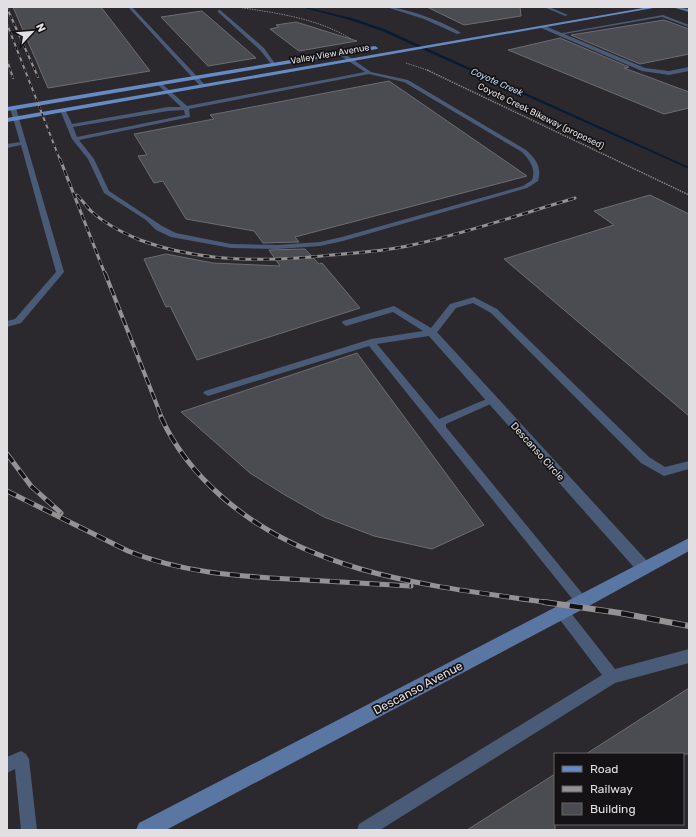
<svg xmlns="http://www.w3.org/2000/svg" width="696" height="837" font-family="Rubik,sans-serif">
	<style>
		.lines { fill: none; stroke-linecap: round; stroke-linejoin: round }
		.stream { fill: #071c32; fill-rule: evenodd }
		.building { fill: #4b4c51; stroke: #6c6d73 }
		.path-far1 { stroke: #838185; stroke-width: 1; stroke-dasharray: 1.5 1; stroke-linecap: butt }
		.path { stroke: #838185; stroke-width: 1.5; stroke-dasharray: 1.5 1; stroke-linecap: butt }
		.lane { fill: #4a5b77; fill-rule: evenodd }
		.street { fill: #4a5b77; fill-rule: evenodd }
		.secondary { fill: #5a76a2; fill-rule: evenodd }
		.primary { fill: #668ac3; fill-rule: evenodd }
		.rail-far4-casing { stroke: #959296; stroke-width: 2 }
		.rail-far3-casing { stroke: #959296; stroke-width: 3 }
		.rail-far2-casing { stroke: #959296; stroke-width: 4 }
		.rail-far1-casing { stroke: #959296; stroke-width: 5 }
		.rail-casing { stroke: #959296; stroke-width: 6 }
		.rail-far4 { stroke: #141214; stroke-width: 1.5; stroke-dasharray: 4; stroke-linecap: butt }
		.rail-far3 { stroke: #141214; stroke-width: 2; stroke-dasharray: 6; stroke-linecap: butt }
		.rail-far2 { stroke: #141214; stroke-width: 2.5; stroke-dasharray: 8; stroke-linecap: butt }
		.rail-far1 { stroke: #141214; stroke-width: 3.5; stroke-dasharray: 10; stroke-linecap: butt }
		.rail { stroke: #141214; stroke-width: 4.5; stroke-dasharray: 13; stroke-linecap: butt }
		.labels { text-anchor: middle; stroke-width: 3.5; stroke-linejoin: round; paint-order: stroke }
		.far-street-label { font-size: 9px; fill: #e1dfe2; stroke: #141214 }
		.far-water-label { font-size: 9px; font-style: italic; fill: #c3ddfa; stroke: #141214 }
		.street-label { font-size: 10px; fill: #e1dfe2; stroke: #141214 }
		.near-street-label { font-size: 12px; fill: #e1dfe2; stroke: #141214 }
	</style>
	<rect width="100%" height="100%" fill="#2c292e"/>
	<g class="lines">
		<!-- stream -->
		<path class="stream" d="M 301,7 L 305,7 L 352,18 L 384,29 L 689,167 L 689,169 L 382,31 L 350,20 Z"/>
	</g>
	<!-- building -->
	<path class="building" d="M 13,7 L 101,7 L 150,71 L 48,88 Z
		M 427,7 L 520,7 L 521,16 L 464,25 Z
		M 202,11 L 232,37 L 256,58 L 208,66 L 161,17 Z
		M 664,20 L 689,29 L 689,54 L 640,64 L 571,35 Z
		M 296,22 L 357,41 L 299,51 L 270,29 L 279,27 L 276,25 Z
		M 560,38 L 629,67 L 624,68 L 689,92 L 689,108 L 664,114 L 508,50 Z
		M 389,81 L 527,176 L 295,237 L 299,242 L 263,243 L 254,231 L 186,219 L 163,181 L 154,183 L 138,156 L 147,155 L 134,134 L 214,119 L 210,115 Z
		M 650,195 L 689,214 L 689,416 L 504,259 L 614,225 L 594,211 Z
		M 305,249 L 319,264 L 322,263 L 360,308 L 197,360 L 170,306 L 166,307 L 144,259 L 166,254 L 213,263 L 280,266 L 269,250 Z
		M 357,353 L 484,525 L 432,549 L 374,536 L 324,517 L 285,495 L 250,473 L 181,412 Z
		M 689,688 L 689,754 L 586,754 Z
		M 555,774 L 555,830 L 467,830 Z"/>
	<g class="lines">
		<!-- path-far1 -->
		<path class="path-far1" d="M 237,7 C 276,13 317,18 351,39
			M 406,63 L 430,71"/>
		<!-- path -->
		<path class="path" d="M 427,70 L 689,195"/>
		<!-- lane -->
		<path class="lane" d="M 128,7 L 132,7 L 205,85 L 205,87 L 201,87 Z
			M 386,7 C 404,7 447,23 461,33 L 457,34 L 424,19 Z
			M 544,7 L 549,7 L 568,15 L 565,16 Z
			M 218,10 L 220,10 L 264,48 L 276,65 L 272,65 L 260,50 L 218,12 Z
			M 663,15 L 689,25 L 689,27 L 662,17 L 559,35 L 557,34 Z
			M 338,52 L 342,52 L 371,72 L 408,80 L 526,150 C 536,159 542,167 538,181 L 527,188 L 343,241 L 320,246 L 277,249 L 231,248 L 171,237 L 156,230 L 146,220 L 104,193 L 88,159 L 72,139 L 60,110 L 65,109 L 72,124 L 168,107 L 181,107 L 158,85 L 158,83 L 160,82 L 187,106 L 365,72 L 338,54 ZM 369,74 L 404,82 L 522,152 C 530,161 536,168 532,180 L 523,186 L 342,237 L 320,242 L 277,245 L 231,244 L 176,233 L 162,226 L 150,218 L 109,191 L 94,159 L 79,140 L 190,117 L 189,109 ZM 184,110 L 185,115 L 77,137 L 73,127 L 168,111 Z
			M 13,106 L 16,108 L 64,272 L 21,323 L 7,327 L 7,321 L 15,319 L 56,272 L 21,145 L 7,148 L 7,144 L 20,142 L 10,108 Z
			M 474,297 L 497,309 L 649,457 L 665,467 L 689,461 L 689,469 L 664,476 L 641,463 L 491,313 L 473,303 L 456,308 L 435,335 L 377,344 L 439,419 L 489,398 L 495,398 L 497,400 L 495,402 L 446,424 L 446,427 L 586,598 L 588,602 L 586,606 L 582,608 L 578,606 L 369,346 L 208,396 L 203,393 L 205,391 L 371,339 L 423,331 L 393,312 L 346,326 L 342,323 L 343,321 L 394,306 L 431,328 L 450,304 Z
			M 562,606 L 567,608 L 615,669 L 689,649 L 689,663 L 615,683 L 380,830 L 357,830 L 359,824 L 602,675 L 557,616 L 556,612 L 557,608 Z
			M 21,751 L 26,754 L 29,759 L 37,830 L 21,830 L 15,769 L 7,773 L 7,757 Z"/>
		<!-- street -->
		<path class="street" d="M 541,26 L 545,26 L 645,68 L 669,71 L 689,67 L 689,71 L 669,75 L 642,71 L 541,28 Z
			M 432,330 L 436,331 L 649,563 L 651,568 L 649,573 L 644,575 L 639,573 L 428,335 L 427,333 Z"/>
		<!-- secondary -->
		<path class="secondary" d="M 675,7 L 689,9 L 689,12 L 675,8 Z
			M 689,538 L 689,551 L 587,607 L 166,830 L 136,830 L 139,823 Z"/>
		<!-- primary -->
		<path class="primary" d="M 649,7 L 659,7 L 7,122 L 7,118 Z
			M 375,46 L 378,48 L 377,49 L 7,111 L 7,107 Z"/>
		<!-- rail-far4 casing -->
		<g class="rail-far4-casing">
			<path id="rail-far4" d="M 7,8 L 38,77
				M 7,24 L 60,160
				M 7,60 L 13,78"/>
		</g>
		<!-- rail-far3 casing -->
		<g class="rail-far3-casing">
			<path id="rail-far3" d="M 60,159 L 105,274
				M 77,195 C 82,200 86,206 91,211 C 105,224 123,233 140,240 C 202,263 267,262 331,255 C 358,253 386,251 412,245 C 467,233 521,214 575,198"/>
		</g>
		<!-- rail-far2 casing -->
		<g class="rail-far2-casing">
			<path id="rail-far2" d="M 105,273 L 162,418"/>
		</g>
		<!-- rail-far1 casing -->
		<g class="rail-far1-casing">
			<path id="rail-far1" d="M 161,417 C 175,448 196,474 221,496 C 312,577 436,586 551,603
				M 7,454 L 31,486 L 61,513
				M 7,491 L 128,551 C 180,572 234,576 289,579 C 330,581 370,584 411,586"/>
		</g>
		<!-- rail casing -->
		<g class="rail-casing">
			<path id="rail" d="M 544,602 L 620,613 L 689,626"/>
		</g>
		<!-- rail-far4 -->
		<use href="#rail-far4" class="rail-far4"/>
		<!-- rail-far3 -->
		<use href="#rail-far3" class="rail-far3"/>
		<!-- rail-far2 -->
		<use href="#rail-far2" class="rail-far2"/>
		<!-- rail-far1 -->
		<use href="#rail-far1" class="rail-far1"/>
		<!-- rail -->
		<use href="#rail" class="rail"/>
	</g>
	<g class="labels">
		<!-- far-street labels -->
		<g class="far-street-label">
			<text transform="translate(330 54) rotate(-10)" y="3">Valley View Avenue</text>
			<text transform="translate(541 116) rotate(26)" y="3">Coyote Creek Bikeway (proposed)</text>
		</g>
		<!-- far-water labels -->
		<g class="far-water-label">
			<text transform="translate(497 82) rotate(24)" y="3">Coyote Creek</text>
		</g>
		<!-- street labels -->
		<g class="street-label">
			<text transform="translate(538 451) rotate(48)" y="4">Descanso Circle</text>
		</g>
		<!-- near-street labels -->
		<g class="near-street-label">
			<text transform="translate(418 688) rotate(-28)" y="4">Descanso Avenue</text>
		</g>
	</g>
	<!-- border -->
	<rect width="696" height="837" fill="none" stroke="#e1dfe2" stroke-width="16"/>
	<!-- legend -->
	<rect x="554" y="753" width="130" height="72" fill="#141214" stroke="#666466"/>
	<rect x="562" y="766" width="20" height="6" fill="#668ac3" stroke="#666466"/>
	<text x="590" y="773" font-size="12" fill="#e1dfe2">Road</text>
	<rect x="562" y="786" width="20" height="6" fill="#959296" stroke="#666466"/>
	<text x="590" y="793" font-size="12" fill="#e1dfe2">Railway</text>
	<rect x="562" y="803" width="20" height="12" fill="#4b4c51" stroke="#666466"/>
	<text x="590" y="813" font-size="12" fill="#e1dfe2">Building</text>
	<!-- north arrow -->
	<g transform="translate(32 32) rotate(64)" stroke="#141214" stroke-width="3" paint-order="stroke">
	<path d="M0-3L7 15L0 10L-7 15Z" fill="#e1dfe2"/>
	<text y="-6" font-size="11" font-weight="bold" text-anchor="middle" fill="#e1dfe2">N</text>
	</g>
</svg>
